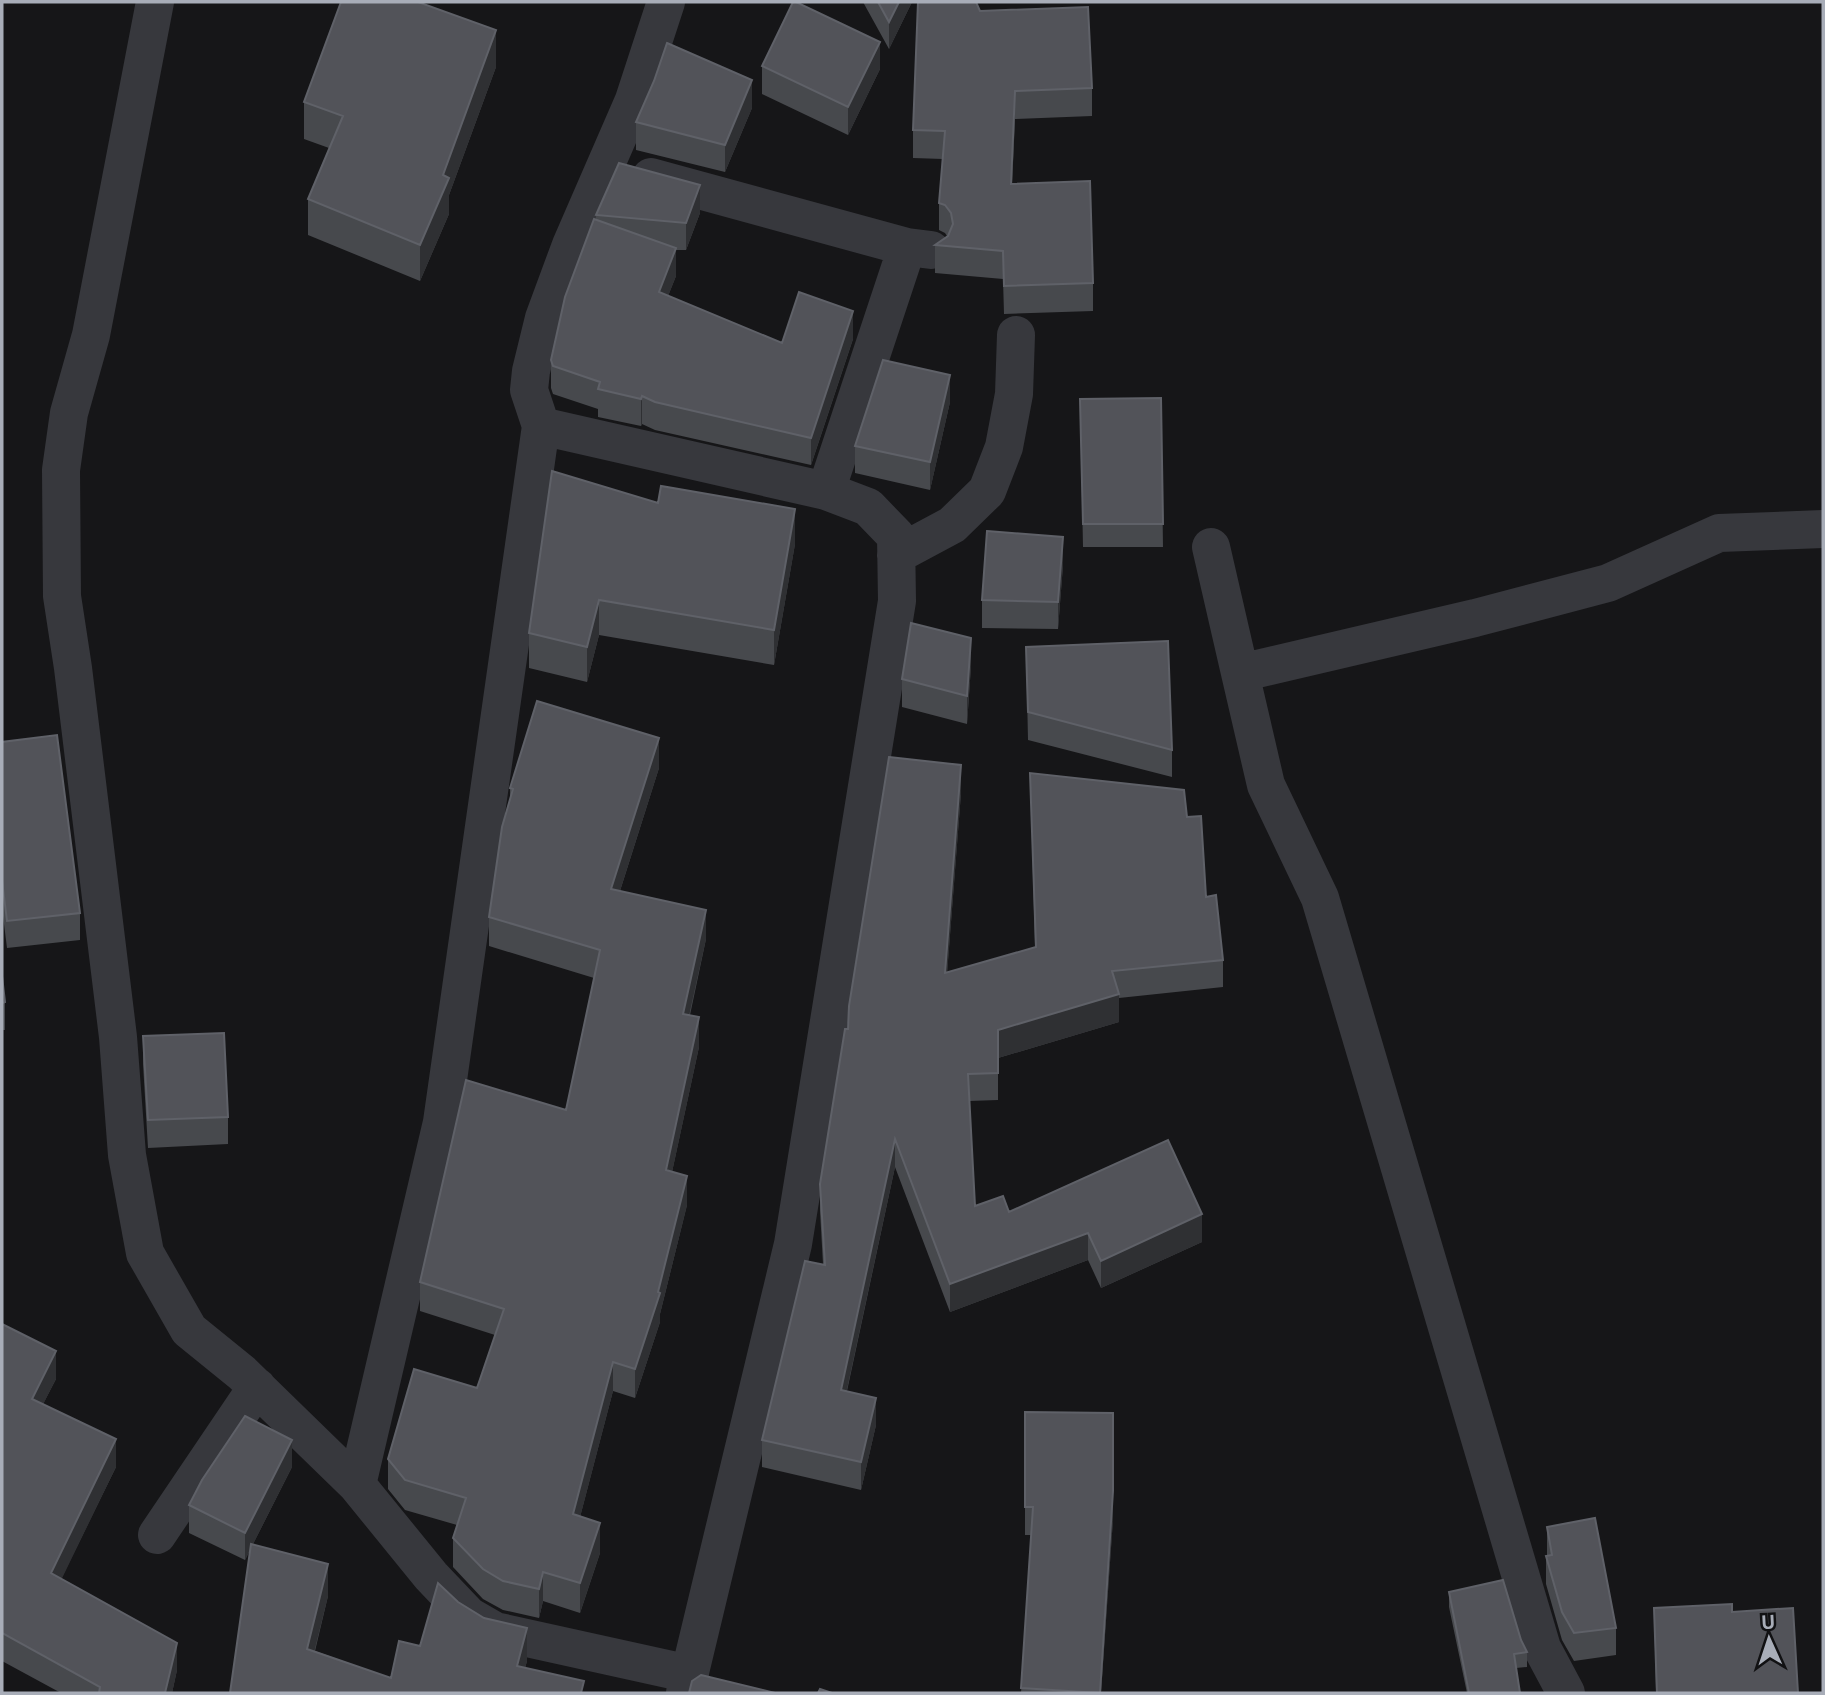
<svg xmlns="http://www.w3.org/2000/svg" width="1825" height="1695" font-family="'Public Sans',sans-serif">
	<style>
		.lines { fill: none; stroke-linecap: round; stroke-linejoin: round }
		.minor { stroke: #37383d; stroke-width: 38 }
		.wall { fill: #47494d }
		.shaded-wall { fill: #2f3033 }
		.building { fill: #525359; stroke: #5f6168; stroke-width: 2 }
	</style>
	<rect width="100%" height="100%" fill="#161618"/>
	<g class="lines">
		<!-- minor -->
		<path class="minor" d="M 155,2 L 91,335 L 69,413 L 61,470 L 62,596 L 73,668 L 118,1037 L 127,1155 L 145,1253 L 189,1330 L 242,1373 L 357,1485 L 442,1122 L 541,426 L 529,390 L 531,371 L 544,318 L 571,245 L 634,100 L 666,2
			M 651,177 L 907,247 L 931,250
			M 541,426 L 826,491
			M 1211,547 L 1240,673
			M 896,555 L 952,525 L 987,491 L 1004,447 L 1014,394 L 1016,335
			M 357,1485 L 431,1576 L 469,1616 L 495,1631 L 690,1674
			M 157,1535 L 257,1387
			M 685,1693 L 793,1244 L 897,601 L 896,536 L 868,507 L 826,491 L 907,247
			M 1566,1693 L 1542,1648 L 1320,898 L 1266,785 L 1240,673 L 1475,618 L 1608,583 L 1719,533 L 1823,529"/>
	</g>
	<!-- wall -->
	<path class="wall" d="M 863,2 L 912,2 L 889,49 Z
		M 980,11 L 1092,88 L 1092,116 L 1015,119 L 1012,184 L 1093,283 L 1093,311 L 1004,314 L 1003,279 L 935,273 L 935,245 L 947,236 L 945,233 L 939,230 L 939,203 L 943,159 L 913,158 L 913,130 Z
		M 762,66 L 880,69 L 848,135 L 762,94 Z
		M 496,67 L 449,195 L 449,214 L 420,281 L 308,235 L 308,199 L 329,148 L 304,139 L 304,102 Z
		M 752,108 L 725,172 L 636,150 L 636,122 Z
		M 700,213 L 686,250 L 676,250 L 676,276 L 668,296 L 782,343 L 853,339 L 811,465 L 655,430 L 642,424 L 641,426 L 598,417 L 598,409 L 553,394 L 551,388 L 551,360 L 596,220 L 596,215 Z
		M 1161,398 L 1163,547 L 1083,547 L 1080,400 Z
		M 950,402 L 930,490 L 855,473 L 855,446 Z
		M 552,471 L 795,544 L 774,665 L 599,635 L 587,682 L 529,668 L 529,633 Z
		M 1063,565 L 1058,629 L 982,628 L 982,600 Z
		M 1026,647 L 1172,750 L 1172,777 L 1028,740 Z
		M 971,666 L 967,724 L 902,707 L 902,679 Z
		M 2,742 L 80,913 L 80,940 L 7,948 L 2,908 Z
		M 659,768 L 620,891 L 706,939 L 690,1015 L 699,1047 L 672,1172 L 687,1205 L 660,1314 L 660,1322 L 635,1398 L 613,1391 L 580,1517 L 600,1553 L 580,1613 L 543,1601 L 539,1618 L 503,1610 L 483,1599 L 453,1567 L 453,1538 L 457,1525 L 405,1510 L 388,1489 L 388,1459 L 477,1388 L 495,1335 L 420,1311 L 420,1282 L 566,1110 L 594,978 L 489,946 L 489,917 L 510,801 L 510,788 Z
		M 1030,773 L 1187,817 L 1206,897 L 1223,960 L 1223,987 L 1119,998 L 1119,1022 L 998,1058 L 998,1100 L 969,1101 L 975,1206 L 1202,1242 L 1101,1288 L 1088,1260 L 950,1312 L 895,1167 L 847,1391 L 876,1425 L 861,1490 L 762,1467 L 762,1440 L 823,1264 L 820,1211 L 820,1184 L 848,1029 L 961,793 L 947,973 L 1035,947 Z
		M 2,976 L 5,1002 L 5,1030 L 2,1030 Z
		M 143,1036 L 228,1117 L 228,1144 L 148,1148 L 143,1064 Z
		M 2,1324 L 56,1379 L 43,1404 L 116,1467 L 61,1579 L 177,1670 L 172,1693 L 61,1693 L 2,1661 Z
		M 1025,1412 L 1113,1519 L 1101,1693 L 1021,1693 L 1031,1535 L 1025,1535 Z
		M 292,1467 L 253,1544 L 328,1596 L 315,1651 L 391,1678 L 458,1602 L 527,1661 L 525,1668 L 584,1693 L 230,1693 L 251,1548 L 245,1560 L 189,1533 L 189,1505 Z
		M 1547,1527 L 1616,1628 L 1616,1655 L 1574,1661 L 1562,1640 L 1546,1584 L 1546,1556 L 1547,1556 Z
		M 1449,1592 L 1527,1652 L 1527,1667 L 1516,1668 L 1520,1693 L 1467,1693 L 1449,1607 Z
		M 1654,1608 L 1732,1612 L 1798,1693 L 1656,1693 Z"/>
	<!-- shaded-wall -->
	<path class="shaded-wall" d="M 899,2 L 912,2 L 889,49 L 889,22 Z
		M 496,30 L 496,67 L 449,195 L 449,214 L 420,281 L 420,245 L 443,175 Z
		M 880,42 L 880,69 L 848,135 L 848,107 Z
		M 752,80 L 752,108 L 725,172 L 725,145 Z
		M 1015,91 L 1015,119 L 1011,211 L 1011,184 Z
		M 700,185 L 700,213 L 686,250 L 686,223 Z
		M 676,248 L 676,276 L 659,319 L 659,292 Z
		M 853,311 L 853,339 L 811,465 L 811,438 Z
		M 950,375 L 950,402 L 930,490 L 930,462 Z
		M 642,396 L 642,424 L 641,426 L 641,399 Z
		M 795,509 L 795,544 L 774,665 L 774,630 Z
		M 1063,537 L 1063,565 L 1058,629 L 1058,602 Z
		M 599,600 L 599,635 L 587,682 L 587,647 Z
		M 971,638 L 971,666 L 967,724 L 967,696 Z
		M 659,738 L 659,768 L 611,919 L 611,889 Z
		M 961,765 L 961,793 L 945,1001 L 945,973 Z
		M 706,910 L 706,939 L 683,1043 L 683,1014 Z
		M 1119,994 L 1119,1022 L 998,1058 L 998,1030 Z
		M 699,1017 L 699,1047 L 666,1200 L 666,1170 Z
		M 895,1139 L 895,1167 L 841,1417 L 841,1390 Z
		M 687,1176 L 687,1205 L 660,1314 L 660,1322 L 635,1398 L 635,1369 L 658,1292 Z
		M 1202,1214 L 1202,1242 L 1101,1288 L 1101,1261 Z
		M 1088,1233 L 1088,1260 L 950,1312 L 950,1284 Z
		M 56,1351 L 56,1379 L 32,1426 L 32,1399 Z
		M 613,1362 L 613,1391 L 573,1544 L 573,1514 Z
		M 876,1398 L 876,1425 L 861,1490 L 861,1462 Z
		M 1113,1413 L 1113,1519 L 1101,1693 L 1100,1693 Z
		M 116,1439 L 116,1467 L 51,1601 L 51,1573 Z
		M 292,1440 L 292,1467 L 245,1560 L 245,1533 Z
		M 600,1523 L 600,1553 L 580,1613 L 580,1583 Z
		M 328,1564 L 328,1596 L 307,1681 L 307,1649 Z
		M 543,1572 L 543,1601 L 539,1618 L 539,1589 Z
		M 527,1628 L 527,1661 L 518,1693 L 517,1666 Z
		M 177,1643 L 177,1670 L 172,1693 L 165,1693 Z"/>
	<!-- building -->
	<path class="building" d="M 341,2 L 418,2 L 496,30 L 443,175 L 449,178 L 420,245 L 308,199 L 343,116 L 304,102 Z
		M 793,2 L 796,2 L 880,42 L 848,107 L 762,66 Z
		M 878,2 L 899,2 L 889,22 Z
		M 918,2 L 976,2 L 980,11 L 1088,7 L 1092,88 L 1015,91 L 1011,184 L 1090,181 L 1093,283 L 1004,286 L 1003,251 L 935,245 L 948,236 L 953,224 L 951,213 L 945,205 L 939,203 L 945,131 L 913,130 Z
		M 667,43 L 752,80 L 725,145 L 636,122 L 654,81 Z
		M 619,163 L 700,185 L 686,223 L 596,215 Z
		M 594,219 L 676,248 L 659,292 L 782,343 L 799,292 L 853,311 L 811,438 L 655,402 L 642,396 L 641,399 L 598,389 L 600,382 L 553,366 L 551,360 L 565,297 Z
		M 883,360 L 950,375 L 930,462 L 855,446 Z
		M 1161,398 L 1163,524 L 1083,524 L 1080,399 Z
		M 552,471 L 658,503 L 661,486 L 795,509 L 774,630 L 599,600 L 587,647 L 529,633 Z
		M 987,531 L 1063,537 L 1058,602 L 982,600 Z
		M 911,623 L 971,638 L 967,696 L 902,679 Z
		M 1168,641 L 1172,750 L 1028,712 L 1026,647 Z
		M 537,701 L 659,738 L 611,889 L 706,910 L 683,1014 L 699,1017 L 666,1170 L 687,1176 L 658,1292 L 660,1293 L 635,1369 L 613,1362 L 573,1514 L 600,1523 L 580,1583 L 543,1572 L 539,1589 L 503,1581 L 483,1569 L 453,1538 L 466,1498 L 405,1480 L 388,1459 L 414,1369 L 477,1388 L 504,1309 L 420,1282 L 466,1080 L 566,1110 L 600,950 L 489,917 L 502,827 L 513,789 L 510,788 Z
		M 57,735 L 80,913 L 7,921 L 2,880 L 2,742 Z
		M 889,757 L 961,765 L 945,973 L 1036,947 L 1030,773 L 1184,790 L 1187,817 L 1201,816 L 1206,897 L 1216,895 L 1223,960 L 1112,971 L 1119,994 L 998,1030 L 998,1073 L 968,1074 L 975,1206 L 1003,1196 L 1009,1212 L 1168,1140 L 1202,1214 L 1101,1261 L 1088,1233 L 950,1284 L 895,1139 L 841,1390 L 876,1398 L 861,1462 L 762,1440 L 805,1261 L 825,1265 L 820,1184 L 845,1029 L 848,1029 L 849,1006 Z
		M 2,976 L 5,1002 L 2,1003 Z
		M 224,1033 L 228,1117 L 148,1120 L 143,1036 Z
		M 2,1324 L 56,1351 L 32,1399 L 116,1439 L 51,1573 L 177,1643 L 165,1693 L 99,1693 L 100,1687 L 2,1633 Z
		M 1025,1412 L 1113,1413 L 1113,1491 L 1100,1693 L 1021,1688 L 1033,1507 L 1025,1507 Z
		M 245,1416 L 292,1440 L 245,1533 L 189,1505 L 202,1480 Z
		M 1595,1518 L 1616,1628 L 1574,1633 L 1562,1612 L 1546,1556 L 1552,1555 L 1547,1527 Z
		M 251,1544 L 328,1564 L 307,1649 L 391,1678 L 399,1641 L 420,1646 L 438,1583 L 458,1602 L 484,1618 L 527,1628 L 517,1666 L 584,1681 L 581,1693 L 230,1693 Z
		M 1503,1580 L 1521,1640 L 1527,1652 L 1514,1654 L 1520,1693 L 1469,1693 L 1449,1592 Z
		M 1732,1604 L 1732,1612 L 1793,1608 L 1798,1693 L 1657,1693 L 1654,1608 Z
		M 701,1675 L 775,1693 L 689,1693 L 692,1681 Z
		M 820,1689 L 832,1693 L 818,1693 Z"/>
	<!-- border -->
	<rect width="1825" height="1695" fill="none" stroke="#a8adb8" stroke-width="7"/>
	<!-- north arrow -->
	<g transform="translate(1769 1639) rotate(357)" stroke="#111113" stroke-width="5" paint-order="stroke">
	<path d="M0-5L12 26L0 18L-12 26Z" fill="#a8adb8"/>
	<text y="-10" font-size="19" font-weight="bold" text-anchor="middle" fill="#a8adb8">U</text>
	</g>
</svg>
